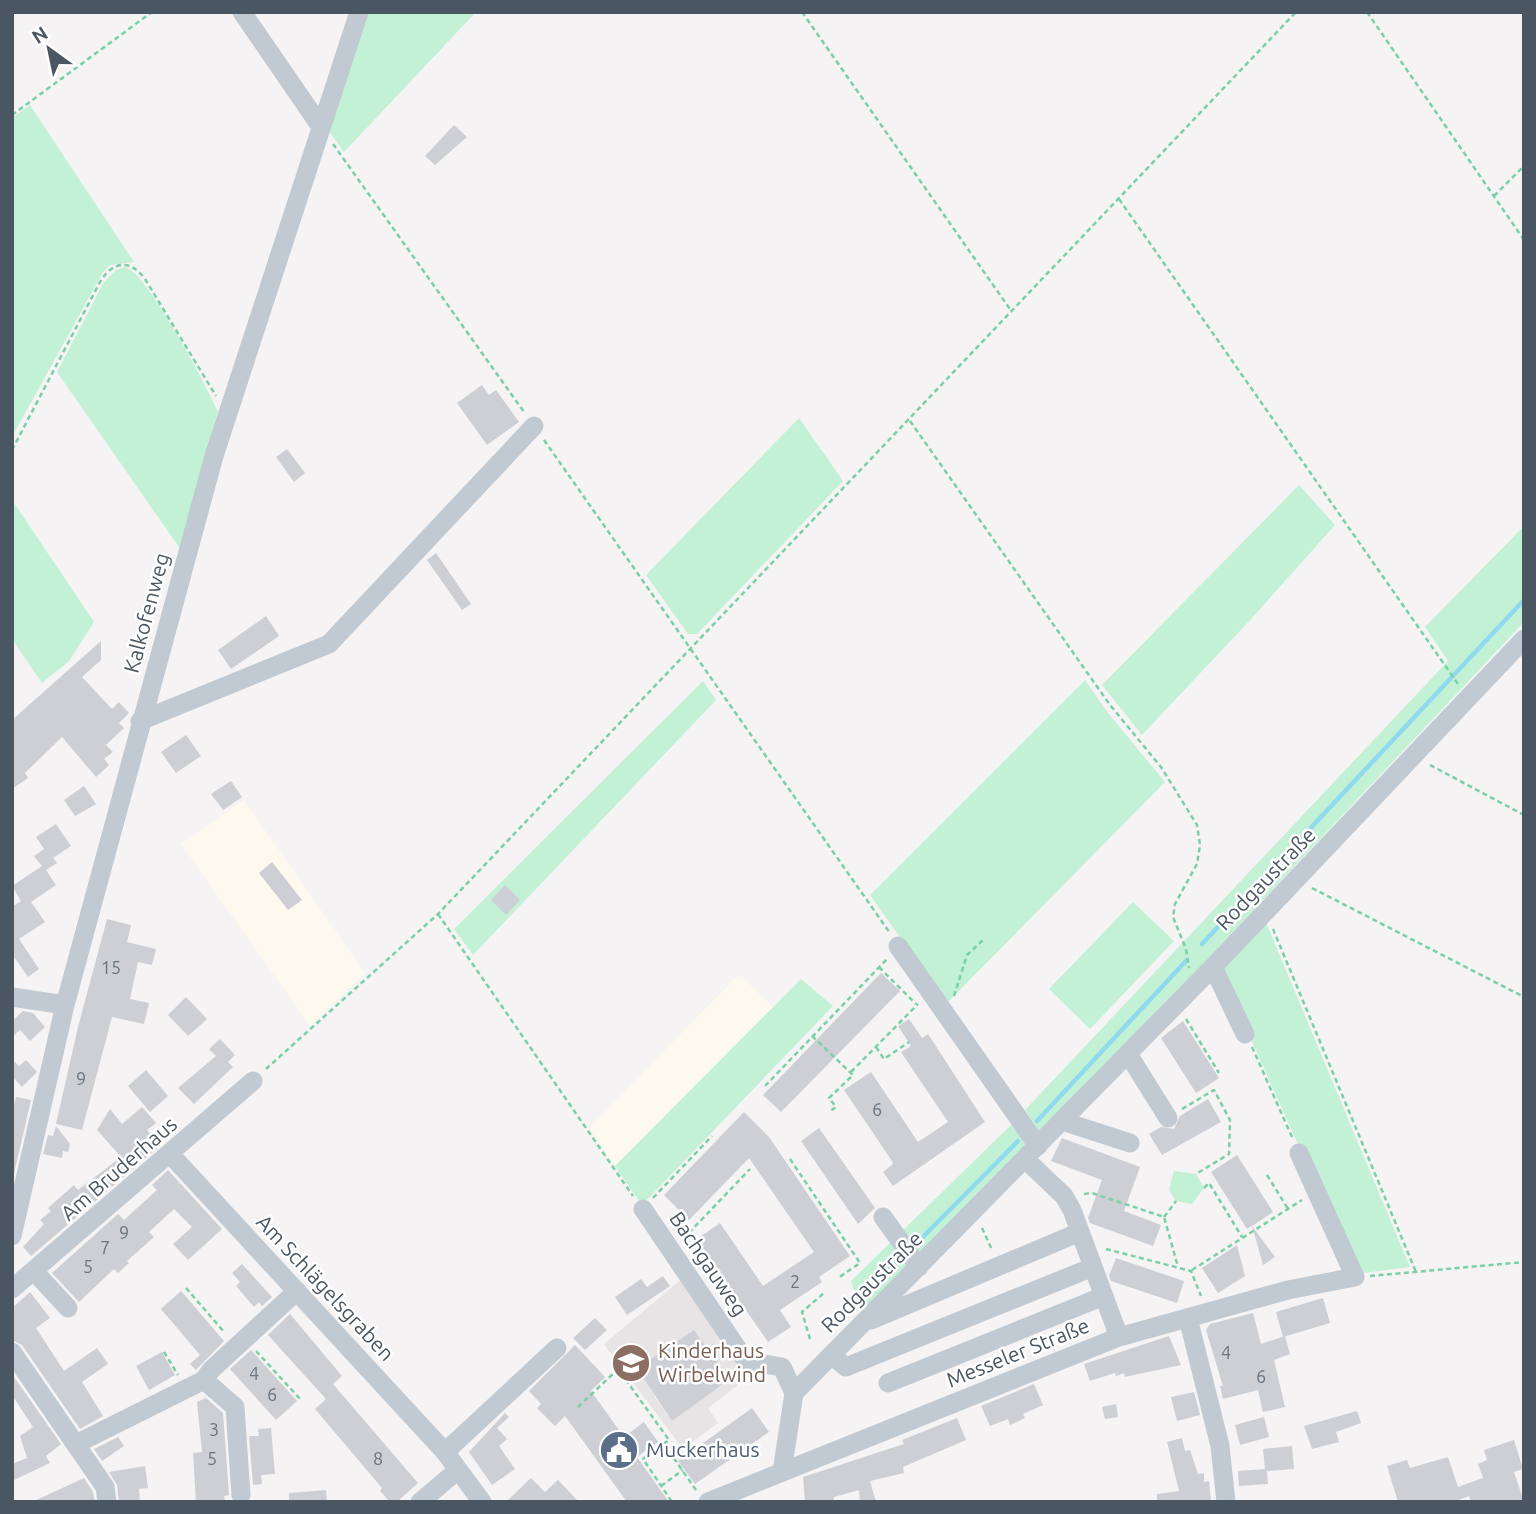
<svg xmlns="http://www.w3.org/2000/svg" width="1536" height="1514" font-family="Ubuntu,sans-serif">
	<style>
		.commercial { fill: #fdf9ef }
		.education { fill: #e6e4e5; fill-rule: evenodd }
		.green { fill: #c3f1d5 }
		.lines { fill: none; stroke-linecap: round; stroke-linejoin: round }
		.stream { stroke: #90daee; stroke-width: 4.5 }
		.building { fill: #cdcfd5 }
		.path { stroke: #7ad0a6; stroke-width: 2.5; stroke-dasharray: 5 3.5; stroke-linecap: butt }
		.minor { stroke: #c1cad2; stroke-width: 19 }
		.labels { text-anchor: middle; stroke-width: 5; stroke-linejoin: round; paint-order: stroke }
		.number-label { font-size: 18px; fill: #6b747e }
		.street-label { font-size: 21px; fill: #4a5661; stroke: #fff }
		.education-label { font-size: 21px; fill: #785e54; stroke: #fff; text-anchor: start }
		.service-label { font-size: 21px; fill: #4e5e75; stroke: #fff; text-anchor: start }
	</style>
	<rect width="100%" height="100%" fill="#f5f3f3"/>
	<!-- commercial -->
	<path class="commercial" d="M 244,800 L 365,973 L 310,1026 L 181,844 Z
		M 739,974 L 773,1007 L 615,1166 L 589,1128 Z"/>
	<!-- education -->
	<path class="education" d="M 683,1278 L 743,1364 L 738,1385 L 708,1408 L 718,1423 L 683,1449 L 604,1344 ZM 694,1330 L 730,1379 L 672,1421 L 654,1396 L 677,1378 L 660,1354 ZM 652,1357 L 668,1379 L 652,1390 L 637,1368 Z"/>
	<!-- green -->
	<path class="green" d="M 365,12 L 476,12 L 344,152 L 326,127 Z
		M 30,105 L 134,262 L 110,265 L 102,274 L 12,437 L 12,118 Z
		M 125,267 C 146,271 208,388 218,412 L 181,550 L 57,372 L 104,282 L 116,270 Z
		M 799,418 L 843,481 L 697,634 L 688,634 L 646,575 Z
		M 1299,485 L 1335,525 L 1251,619 L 1142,735 L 1102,685 Z
		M 12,500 L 94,622 L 69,661 L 42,683 L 12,639 Z
		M 1524,526 L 1524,622 L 1042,1135 L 1025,1110 L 1448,661 L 1425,627 Z
		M 1085,680 L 1108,713 L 1165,782 L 947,1003 L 870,895 Z
		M 703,681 L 716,700 L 473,955 L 454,929 Z
		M 1133,902 L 1174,941 L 1090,1029 L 1049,989 Z
		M 1265,920 L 1410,1267 L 1356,1274 L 1220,970 Z
		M 801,979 L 833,1006 L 642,1205 L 615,1166 Z
		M 1012,1124 L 1028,1149 L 863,1315 L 851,1281 Z
		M 1174,1171 L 1196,1174 L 1204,1188 L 1192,1204 L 1176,1201 L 1169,1190 Z"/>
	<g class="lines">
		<!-- stream -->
		<path class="stream" d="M 1202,944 L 1524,600
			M 1037,1121 L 1186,961
			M 917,1243 L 1018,1141
			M 876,1283 L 899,1260"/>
	</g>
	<!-- building -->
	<path class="building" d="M 454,125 L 467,137 L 435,165 L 425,156 Z
		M 482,385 L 489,395 L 496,390 L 519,422 L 487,445 L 457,403 Z
		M 287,449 L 305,473 L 294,482 L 276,457 Z
		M 436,553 L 471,604 L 462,610 L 427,560 Z
		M 266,616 L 279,636 L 231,669 L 218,650 Z
		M 101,641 L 101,660 L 82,677 L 112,709 L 119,702 L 129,713 L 119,723 L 124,728 L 106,745 L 113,752 L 104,759 L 109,765 L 96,777 L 62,737 L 25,773 L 28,778 L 12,789 L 12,720 Z
		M 186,735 L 201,756 L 176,773 L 161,752 Z
		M 231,781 L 242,797 L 223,810 L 211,794 Z
		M 84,786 L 96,804 L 75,816 L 64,800 Z
		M 56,824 L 71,846 L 53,858 L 57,863 L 46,870 L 56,885 L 31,902 L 45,922 L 19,939 L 39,969 L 28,977 L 12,954 L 12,907 L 21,901 L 12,886 L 42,866 L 34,856 L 44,849 L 36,837 Z
		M 272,862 L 302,900 L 288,910 L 259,873 Z
		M 505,885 L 520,900 L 506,915 L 491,900 Z
		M 107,919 L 131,925 L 127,942 L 156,949 L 152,965 L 138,962 L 130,999 L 149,1003 L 144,1024 L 112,1017 L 82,1130 L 56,1124 L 78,1027 Z
		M 881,973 L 900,991 L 781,1112 L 763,1095 Z
		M 186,997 L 207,1019 L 188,1036 L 168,1015 Z
		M 23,1011 L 33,1013 L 45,1027 L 30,1041 L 20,1030 L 12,1037 L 12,1021 Z
		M 909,1019 L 922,1038 L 928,1034 L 985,1122 L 893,1186 L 883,1172 L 893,1164 L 892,1161 L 844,1090 L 871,1072 L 918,1142 L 948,1122 L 901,1052 L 911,1046 L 898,1026 Z
		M 1183,1021 L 1219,1078 L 1196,1093 L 1161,1038 Z
		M 220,1039 L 235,1055 L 228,1062 L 233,1067 L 194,1104 L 178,1088 L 216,1056 L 209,1049 Z
		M 12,1059 L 19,1066 L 26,1060 L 37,1072 L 22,1087 L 12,1076 Z
		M 146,1070 L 168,1096 L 150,1112 L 128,1086 Z
		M 16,1097 L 31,1100 L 14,1174 L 12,1113 Z
		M 1208,1099 L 1221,1122 L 1162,1155 L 1149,1134 L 1161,1127 L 1174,1129 L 1180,1116 Z
		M 142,1107 L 156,1123 L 147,1130 L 161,1145 L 31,1256 L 23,1247 L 44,1224 L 40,1220 L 51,1211 L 48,1208 L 74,1185 L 78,1190 L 121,1157 L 97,1130 L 110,1109 L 122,1124 Z
		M 744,1112 L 769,1137 L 850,1256 L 819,1277 L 822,1282 L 780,1310 L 791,1327 L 768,1342 L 697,1239 L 720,1223 L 763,1286 L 814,1252 L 749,1158 L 689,1220 L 664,1195 Z
		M 56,1126 L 70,1144 L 68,1152 L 63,1151 L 62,1158 L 43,1154 L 48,1135 L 53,1136 Z
		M 819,1128 L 875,1208 L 858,1224 L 801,1141 Z
		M 1062,1138 L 1140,1167 L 1124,1211 L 1161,1225 L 1153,1246 L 1090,1223 L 1088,1218 L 1102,1180 L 1051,1161 Z
		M 1237,1155 L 1273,1212 L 1252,1226 L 1275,1257 L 1263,1265 L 1252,1226 L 1247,1229 L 1211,1172 Z
		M 168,1170 L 222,1229 L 188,1260 L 173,1244 L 192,1227 L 174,1209 L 149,1232 L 154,1237 L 127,1261 L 129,1263 L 118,1273 L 114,1269 L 79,1302 L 52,1273 L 118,1214 L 124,1220 L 157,1190 L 152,1185 Z
		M 1237,1245 L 1245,1276 L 1218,1293 L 1202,1268 Z
		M 1116,1258 L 1184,1281 L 1177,1303 L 1111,1281 L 1109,1276 Z
		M 242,1264 L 272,1297 L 262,1306 L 259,1302 L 254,1307 L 236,1286 L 240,1282 L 232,1273 Z
		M 663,1276 L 670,1286 L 627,1315 L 615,1297 L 641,1279 L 647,1287 Z
		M 181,1291 L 224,1341 L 196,1370 L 190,1364 L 200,1355 L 161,1309 Z
		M 30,1292 L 50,1318 L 36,1328 L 64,1371 L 97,1348 L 108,1364 L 82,1382 L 103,1416 L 80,1429 L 22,1345 L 12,1340 L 12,1308 Z
		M 1323,1298 L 1330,1323 L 1283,1337 L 1276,1312 Z
		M 1253,1313 L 1261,1344 L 1285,1336 L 1290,1354 L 1274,1360 L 1285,1407 L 1263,1412 L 1258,1390 L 1223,1399 L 1220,1386 L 1223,1386 L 1206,1330 L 1210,1324 Z
		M 290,1314 L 342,1376 L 333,1384 L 418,1483 L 397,1502 L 390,1502 L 380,1491 L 382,1488 L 315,1409 L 326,1399 L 268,1335 Z
		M 595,1318 L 607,1330 L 585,1350 L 573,1338 Z
		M 694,1330 L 730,1379 L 672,1421 L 637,1368 Z
		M 1169,1336 L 1181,1365 L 1125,1377 L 1124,1373 L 1116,1376 L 1115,1373 L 1090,1381 L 1084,1364 Z
		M 575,1345 L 605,1377 L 591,1391 L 624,1437 L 644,1422 L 658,1442 L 637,1457 L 669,1502 L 627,1502 L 565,1416 L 555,1426 L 537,1408 L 541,1404 L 529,1391 Z
		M 251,1350 L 297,1401 L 276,1420 L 230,1369 Z
		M 162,1352 L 175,1375 L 149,1390 L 136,1366 Z
		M 12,1374 L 61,1444 L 46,1456 L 50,1463 L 12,1481 L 12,1464 L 27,1458 L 20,1436 L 33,1427 L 12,1395 Z
		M 1034,1384 L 1043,1405 L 1023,1414 L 1025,1418 L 1010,1425 L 1008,1419 L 990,1426 L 981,1406 Z
		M 1194,1392 L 1200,1415 L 1177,1421 L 1171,1397 Z
		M 206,1398 L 223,1413 L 229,1495 L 224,1496 L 225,1502 L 196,1502 L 193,1453 L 202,1452 L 197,1402 Z
		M 1116,1404 L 1118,1417 L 1105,1419 L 1102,1407 Z
		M 752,1408 L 769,1432 L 695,1484 L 678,1461 Z
		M 1357,1411 L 1361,1423 L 1336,1432 L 1339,1442 L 1312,1449 L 1304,1426 Z
		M 505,1413 L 509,1417 L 497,1428 L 507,1439 L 499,1446 L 515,1469 L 492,1485 L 469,1452 Z
		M 1264,1417 L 1269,1437 L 1240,1445 L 1235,1425 Z
		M 957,1418 L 966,1440 L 903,1467 L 904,1473 L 870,1481 L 876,1502 L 860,1502 L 859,1490 L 834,1497 L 834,1500 L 805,1502 L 803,1477 L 904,1444 L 902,1440 Z
		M 271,1428 L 275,1474 L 261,1475 L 262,1484 L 253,1485 L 249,1436 L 259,1436 L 258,1429 Z
		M 118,1437 L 124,1446 L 102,1461 L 94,1449 Z
		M 1182,1438 L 1185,1451 L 1190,1450 L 1198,1474 L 1204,1473 L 1204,1482 L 1209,1481 L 1211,1502 L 1157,1502 L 1157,1494 L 1179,1491 L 1167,1442 Z
		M 1514,1440 L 1523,1469 L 1514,1472 L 1524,1502 L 1471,1502 L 1469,1496 L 1453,1502 L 1398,1502 L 1387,1466 L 1407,1460 L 1410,1468 L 1448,1457 L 1458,1487 L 1483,1478 L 1478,1464 L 1487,1460 L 1484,1450 Z
		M 1292,1446 L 1294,1469 L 1267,1471 L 1268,1484 L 1239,1486 L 1238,1471 L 1265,1469 L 1263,1449 Z
		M 145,1466 L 148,1488 L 139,1489 L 140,1502 L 119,1502 L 117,1485 L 109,1472 Z
		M 84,1478 L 93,1492 L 95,1502 L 32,1502 Z
		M 531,1478 L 545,1492 L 558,1480 L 579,1502 L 506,1502 Z
		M 326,1490 L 327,1502 L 289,1502 L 289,1493 Z"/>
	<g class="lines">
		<!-- path -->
		<path class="path" d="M 802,12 L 1012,312
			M 1367,12 L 1524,240
			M 12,115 L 152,12
			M 333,144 L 524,412
			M 1494,196 L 1524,166
			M 1119,199 L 1458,684
			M 910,421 L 1110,705 L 1161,767 L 1197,825 L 1200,845 L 1197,864 L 1175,904 L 1173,917 L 1186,949 L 1189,968
			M 544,440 L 890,933
			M 12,450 L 101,280 C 115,260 131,260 145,279 L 216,396
			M 1430,765 L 1524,815
			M 1312,888 L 1524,997
			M 438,914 L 633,1196
			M 1273,929 L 1416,1272
			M 879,967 L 916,1004
			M 954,996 L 967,955 L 983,940
			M 1186,1019 L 1219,1073
			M 812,1036 L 853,1075 L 829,1098 L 836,1107 L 829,1112
			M 876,1047 L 884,1059 L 909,1042
			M 1252,1047 L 1292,1137
			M 266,1069 L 438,914 L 1296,12
			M 851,1072 L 918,1004
			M 765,1086 L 888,958
			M 1182,1109 L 1214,1090 L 1230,1120 L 1229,1154 L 1196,1174
			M 790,1159 L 860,1263 L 838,1278
			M 1267,1175 L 1288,1209
			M 1204,1188 L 1209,1183 L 1242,1237
			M 1084,1194 L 1092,1193 L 1164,1217 L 1178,1267
			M 653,1198 L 712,1136
			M 1164,1217 L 1176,1201
			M 982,1228 L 992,1250
			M 683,1239 L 750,1169
			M 1106,1249 L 1191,1271 L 1201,1296
			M 1192,1270 L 1302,1200
			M 1370,1276 L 1524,1262
			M 186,1288 L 225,1333
			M 810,1339 L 802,1312 L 824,1293
			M 256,1351 L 301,1400
			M 164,1352 L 178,1375
			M 710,1352 L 716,1348
			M 578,1407 L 618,1369 L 669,1440 L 643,1459 L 672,1502
			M 664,1444 L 696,1490
			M 661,1486 L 683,1470"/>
		<!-- minor -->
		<path class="minor" d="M 242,12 L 321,127
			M 140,721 L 329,644 L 534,426
			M 898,946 L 1038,1146
			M 1213,967 L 1245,1034
			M 12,997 L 65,1005
			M 1128,1054 L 1168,1118
			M 1062,1121 L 1130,1143
			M 171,1155 L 445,1452 L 482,1502
			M 1025,1159 L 1064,1196 L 1072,1210 L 1119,1337
			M 643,1209 L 746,1361 L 782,1367 L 794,1393
			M 883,1217 L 919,1267
			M 12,1236 L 65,1005 L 214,456 L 359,12
			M 34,1271 L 68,1308
			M 12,1289 L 253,1081
			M 1188,1318 L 1220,1446 L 1226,1502
			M 871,1320 L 1080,1232
			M 12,1352 L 105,1487 L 107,1502
			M 831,1355 L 846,1367 L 1093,1267
			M 204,1380 L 235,1407 L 241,1495
			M 888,1383 L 1104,1296
			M 76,1444 L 204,1380 L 211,1370 L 297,1291
			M 445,1452 L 557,1348
			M 782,1472 L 794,1393 L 1213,967 L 1524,639
			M 420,1502 L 458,1470
			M 708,1502 L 1119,1337 L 1288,1290 L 1355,1277 L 1299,1153"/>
	</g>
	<!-- icons -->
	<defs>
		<g id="school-disc" transform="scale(2.0125)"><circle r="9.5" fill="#8d6e63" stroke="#fff"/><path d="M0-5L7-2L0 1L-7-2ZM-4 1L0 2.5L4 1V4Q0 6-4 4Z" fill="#fff"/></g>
		<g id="civic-disc" transform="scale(2.0125)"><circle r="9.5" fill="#5c6f8a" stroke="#fff"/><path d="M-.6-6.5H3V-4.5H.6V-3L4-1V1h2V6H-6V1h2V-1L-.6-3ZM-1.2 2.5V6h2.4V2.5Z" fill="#fff"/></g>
	</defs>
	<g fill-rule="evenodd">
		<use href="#school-disc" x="631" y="1363"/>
		<use href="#civic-disc" x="619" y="1450"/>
	</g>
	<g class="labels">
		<!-- number labels -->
		<g class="number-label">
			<text x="111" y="974">15</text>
			<text x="81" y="1085">9</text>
			<text x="877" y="1116">6</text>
			<text x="124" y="1239">9</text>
			<text x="105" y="1254">7</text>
			<text x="88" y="1273">5</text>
			<text x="795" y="1288">2</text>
			<text x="1226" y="1359">4</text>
			<text x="254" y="1380">4</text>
			<text x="1261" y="1383">6</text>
			<text x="272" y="1401">6</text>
			<text x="214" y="1436">3</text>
			<text x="212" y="1465">5</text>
			<text x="378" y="1465">8</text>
		</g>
		<!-- street labels -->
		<g class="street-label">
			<text transform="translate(147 613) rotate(-75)" y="7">Kalkofenweg</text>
			<text transform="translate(1266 879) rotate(-46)" y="7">Rodgaustraße</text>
			<text transform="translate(119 1169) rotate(-41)" y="7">Am Bruderhaus</text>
			<text transform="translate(708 1264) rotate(56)" y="7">Bachgauweg</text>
			<text transform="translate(872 1282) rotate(-45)" y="7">Rodgaustraße</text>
			<text transform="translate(325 1288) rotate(47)" y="7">Am Schlägelsgraben</text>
			<text transform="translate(1018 1353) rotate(-22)" y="7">Messeler Straße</text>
		</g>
		<!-- education labels -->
		<g class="education-label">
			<text x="658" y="1358">Kinderhaus<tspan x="658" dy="24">Wirbelwind</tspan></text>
		</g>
		<!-- service labels -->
		<g class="service-label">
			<text x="646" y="1457">Muckerhaus</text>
		</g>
	</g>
	<!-- border -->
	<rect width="1536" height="1514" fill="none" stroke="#4a5661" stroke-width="28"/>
	<!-- north arrow -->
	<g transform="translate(49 49) rotate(327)" stroke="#ffffff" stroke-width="5" paint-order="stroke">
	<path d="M0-5L12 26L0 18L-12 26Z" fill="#4a5661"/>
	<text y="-10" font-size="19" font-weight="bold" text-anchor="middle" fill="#4a5661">N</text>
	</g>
</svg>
